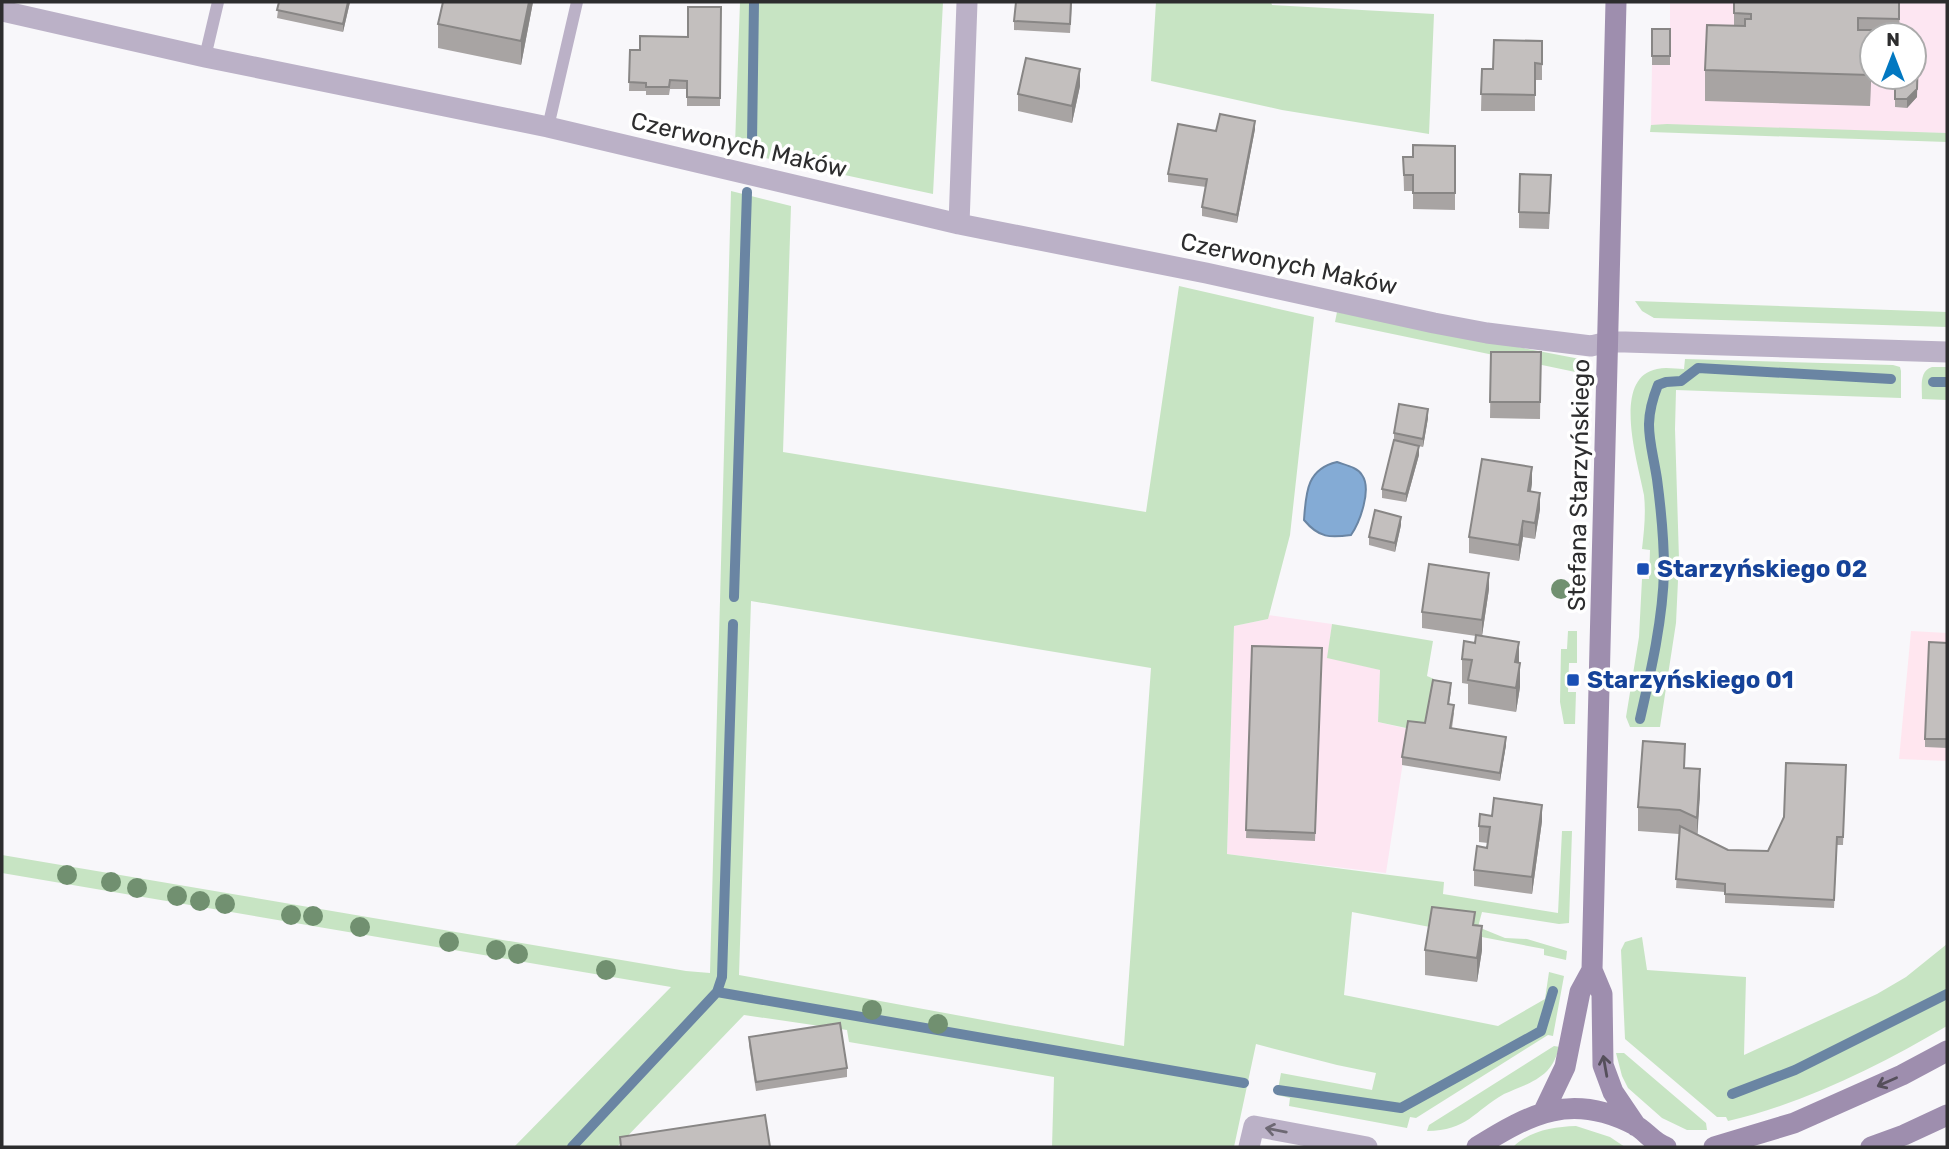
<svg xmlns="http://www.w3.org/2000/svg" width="1949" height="1149" font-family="Rubik,sans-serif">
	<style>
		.commercial { fill: #fde6f2; fill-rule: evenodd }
		.industrial { fill: #ffe6ef }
		.green { fill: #c7e4c3; fill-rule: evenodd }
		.water { fill: #84abd5; stroke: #6a85a3; stroke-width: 2 }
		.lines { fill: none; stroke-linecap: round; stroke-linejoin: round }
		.stream { stroke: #6a85a3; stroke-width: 10 }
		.lane { stroke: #bbb1c7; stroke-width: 12 }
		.street { stroke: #bbb1c7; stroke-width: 21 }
		.secondary { stroke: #9e8eae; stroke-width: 21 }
		.tree { fill: #719070 }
		.wall { fill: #a8a4a3 }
		.shaded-wall { fill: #888685 }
		.building { fill: #c3bfbe; stroke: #888685; stroke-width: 2 }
		.oneway { stroke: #554f5b }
		.oneway2 { stroke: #6d6873 }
		.transit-dot { fill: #1a4fb4; stroke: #fff; stroke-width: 2.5 }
		.labels { text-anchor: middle; stroke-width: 7; stroke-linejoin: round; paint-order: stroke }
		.street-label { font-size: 24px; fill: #2d2d2e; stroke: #fff }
		.transit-label { font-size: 24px; font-weight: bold; fill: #164399; stroke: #fff; text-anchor: start }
	</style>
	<rect width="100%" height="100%" fill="#f8f7fa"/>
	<!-- commercial -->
	<path class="commercial" d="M 1670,2 L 1947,2 L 1947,133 L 1651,125 L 1652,65 L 1670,64 ZM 1872,35 L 1914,35 L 1914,77 L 1872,77 Z
		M 1268,615 L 1332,624 L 1328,657 L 1380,670 L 1378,722 L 1408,729 L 1386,873 L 1227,854 L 1234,626 L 1268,619 Z"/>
	<!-- industrial -->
	<path class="industrial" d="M 1911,631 L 1947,633 L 1947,761 L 1899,759 Z"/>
	<!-- green -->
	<path class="green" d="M 740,2 L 943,2 L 933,194 L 761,157 L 756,148 L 735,145 Z
		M 1156,2 L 1271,2 L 1272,5 L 1434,14 L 1429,134 L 1282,110 L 1151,81 Z
		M 1667,124 L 1947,133 L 1947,142 L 1650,132 L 1651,125 Z
		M 731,191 L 791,206 L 783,452 L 1146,512 L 1179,286 L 1314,317 L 1290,535 L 1268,619 L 1234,626 L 1227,854 L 1444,882 L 1443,894 L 1558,913 L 1562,831 L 1572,831 L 1569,923 L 1559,924 L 1482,912 L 1478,927 L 1505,938 L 1527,939 L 1567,951 L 1566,960 L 1544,955 L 1544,949 L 1352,912 L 1344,995 L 1498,1026 L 1545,999 L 1549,972 L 1564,976 L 1553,1036 L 1548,1035 L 1416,1118 L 1410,1117 L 1407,1128 L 1289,1106 L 1290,1098 L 1277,1095 L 1281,1073 L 1372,1090 L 1376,1073 L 1337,1065 L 1256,1044 L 1234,1147 L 1052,1147 L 1054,1077 L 849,1042 L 847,1030 L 744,1015 L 617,1147 L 514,1147 L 671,987 L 2,873 L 2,855 L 686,971 L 710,973 ZM 751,601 L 1151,668 L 1124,1046 L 739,975 Z
		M 1635,301 L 1947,312 L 1947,327 L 1654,318 L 1642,311 Z
		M 1337,312 L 1580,359 L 1585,364 L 1585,374 L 1335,322 Z
		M 1685,359 L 1893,365 L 1900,367 L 1901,371 L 1901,398 L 1676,390 L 1675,429 L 1679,559 L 1676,623 L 1660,727 L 1630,727 L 1626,717 L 1639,637 L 1642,579 L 1649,579 L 1650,550 L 1642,549 C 1644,532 1646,513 1644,495 C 1639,466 1610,378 1657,369 C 1666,367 1676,369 1684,369 Z
		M 1932,367 L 1947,367 L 1947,400 L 1922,399 C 1922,386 1919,371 1932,367 Z
		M 1332,624 L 1433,641 L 1427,676 L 1434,679 L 1425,732 L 1378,722 L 1380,670 L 1327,658 Z
		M 1568,631 L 1577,631 L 1577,663 L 1569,663 L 1568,692 L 1576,692 L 1575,724 L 1564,724 L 1560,702 L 1561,649 L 1567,649 Z
		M 1642,937 L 1647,970 L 1746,977 L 1744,1055 L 1877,994 L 1906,977 L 1947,944 L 1947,1026 C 1879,1066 1805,1103 1728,1121 L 1726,1117 L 1717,1117 L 1625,1039 L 1621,950 L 1625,942 Z
		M 1554,1046 L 1560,1047 C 1556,1056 1554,1064 1547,1071 C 1535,1083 1519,1087 1504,1094 C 1474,1111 1467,1131 1427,1131 L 1429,1125 Z
		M 1616,1053 L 1624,1053 L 1706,1123 L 1707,1130 L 1687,1130 L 1662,1118 L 1628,1088 L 1622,1076 Z
		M 1576,1126 L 1610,1137 L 1625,1147 L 1513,1147 C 1531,1130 1553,1127 1576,1126 Z"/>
	<!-- water -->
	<path class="water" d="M 1337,462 C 1345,465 1357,467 1362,475 C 1372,489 1360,522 1351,535 C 1330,538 1319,538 1304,520 C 1306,494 1306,469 1337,462 Z"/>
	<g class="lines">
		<!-- stream -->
		<path class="stream" d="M 752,142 L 754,2
			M 1933,382 L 1947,382
			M 734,597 L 747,192
			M 1640,719 C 1651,671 1663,619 1664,570 C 1664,541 1661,509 1657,479 C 1651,440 1642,425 1658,385 L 1666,382 L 1681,381 L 1698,368 L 1891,379
			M 717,992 L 1244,1083
			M 1278,1090 L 1401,1108 L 1541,1031 L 1553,991
			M 1732,1094 L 1795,1070 L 1947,994
			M 572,1147 L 717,992 L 722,977 L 733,624"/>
		<!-- lane -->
		<path class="lane" d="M 205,57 L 218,2
			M 548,127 L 577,2"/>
		<!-- street -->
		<path class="street" d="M 2,11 L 205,57 L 548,127 L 959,224 L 1206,273 L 1434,323 L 1487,333 L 1591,346 L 1608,342 L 1625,342 L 1947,352
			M 959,224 L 967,2
			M 1249,1147 L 1254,1126 L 1367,1147"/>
		<!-- secondary -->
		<path class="secondary" d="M 1616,2 L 1592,970 L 1602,994 L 1603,1065 L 1613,1092 L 1636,1126
			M 1544,1111 L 1565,1067 L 1580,992 L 1592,970
			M 1477,1147 C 1531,1113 1572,1092 1635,1125 C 1646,1131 1653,1143 1666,1147
			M 1714,1147 L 1794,1123 L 1902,1075 L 1947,1051
			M 1871,1147 L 1904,1135 L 1947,1115"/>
	</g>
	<!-- trees -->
	<g class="tree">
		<circle cx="1561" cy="589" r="10"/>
		<circle cx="67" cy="875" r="10"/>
		<circle cx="111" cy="882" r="10"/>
		<circle cx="137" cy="888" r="10"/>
		<circle cx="177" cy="896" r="10"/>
		<circle cx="200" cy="901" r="10"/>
		<circle cx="225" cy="904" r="10"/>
		<circle cx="291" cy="915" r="10"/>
		<circle cx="313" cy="916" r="10"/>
		<circle cx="360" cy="927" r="10"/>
		<circle cx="449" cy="942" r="10"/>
		<circle cx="496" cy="950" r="10"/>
		<circle cx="518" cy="954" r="10"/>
		<circle cx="606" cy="970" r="10"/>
		<circle cx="872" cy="1010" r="10"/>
		<circle cx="938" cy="1024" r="10"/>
	</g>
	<!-- wall -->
	<path class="wall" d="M 279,2 L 350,2 L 343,32 L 277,18 Z
		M 443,2 L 533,2 L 521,65 L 438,48 L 438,24 Z
		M 1072,2 L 1070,33 L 1014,30 L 1014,21 Z
		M 1734,2 L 1900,2 L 1899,35 L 1872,35 L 1870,106 L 1705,101 L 1705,70 L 1734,26 Z
		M 721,7 L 720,106 L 687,106 L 687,89 L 670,89 L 669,95 L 646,95 L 646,91 L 629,91 L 630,50 L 640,50 L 688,37 Z
		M 1652,29 L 1670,29 L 1670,65 L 1652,65 Z
		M 1542,41 L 1542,80 L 1535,80 L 1535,111 L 1481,111 L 1482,69 L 1493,69 Z
		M 1895,77 L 1917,97 L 1907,108 L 1895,107 Z
		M 1080,86 L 1072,123 L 1018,111 L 1018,94 Z
		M 1255,129 L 1237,223 L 1202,216 L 1202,207 L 1206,187 L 1168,182 L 1168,174 L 1216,131 Z
		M 1455,146 L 1455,210 L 1413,209 L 1413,191 L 1404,191 L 1403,157 L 1413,157 Z
		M 1551,191 L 1549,229 L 1519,228 L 1519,212 Z
		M 1491,352 L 1541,352 L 1540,419 L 1490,418 Z
		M 1428,418 L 1423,447 L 1418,446 L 1419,455 L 1406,502 L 1382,498 L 1382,489 L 1394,442 L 1394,433 Z
		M 1532,483 L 1531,491 L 1540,509 L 1535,539 L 1523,537 L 1519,561 L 1469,553 L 1469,537 Z
		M 1401,525 L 1395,552 L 1369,545 L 1369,537 Z
		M 1489,589 L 1482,635 L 1519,663 L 1520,687 L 1516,712 L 1468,704 L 1468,684 L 1462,683 L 1462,659 L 1475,643 L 1476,636 L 1422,628 L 1422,612 Z
		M 1947,643 L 1947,748 L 1925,747 L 1925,739 Z
		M 1252,646 L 1322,648 L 1315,841 L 1246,838 Z
		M 1451,691 L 1449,704 L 1454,713 L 1452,728 L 1506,745 L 1500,781 L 1402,765 L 1402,757 L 1425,723 Z
		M 1846,765 L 1843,845 L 1837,845 L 1834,908 L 1725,903 L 1725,892 L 1676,888 L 1679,834 L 1638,831 L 1638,807 L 1685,768 L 1700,793 L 1697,834 L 1728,850 L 1768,851 Z
		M 1492,816 L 1542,821 L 1532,894 L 1474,886 L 1474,870 L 1487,848 L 1488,843 L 1479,842 L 1479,826 Z
		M 1475,925 L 1482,950 L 1477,982 L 1425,975 L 1425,950 Z
		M 749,1037 L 847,1068 L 847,1077 L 756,1091 L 749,1045 Z"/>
	<!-- shaded-wall -->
	<path class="shaded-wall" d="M 348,2 L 350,2 L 343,32 L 343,24 Z
		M 529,2 L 533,2 L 521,65 L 521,41 Z
		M 1871,30 L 1871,61 L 1870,106 L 1870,75 Z
		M 1918,56 L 1917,97 L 1907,108 L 1907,99 Z
		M 1080,69 L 1080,86 L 1072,123 L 1072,106 Z
		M 1255,121 L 1255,129 L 1237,223 L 1237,215 Z
		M 1428,409 L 1428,418 L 1423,447 L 1423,439 Z
		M 1419,446 L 1419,455 L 1406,502 L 1406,494 Z
		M 1532,467 L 1532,483 L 1528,507 L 1528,491 Z
		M 1540,493 L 1540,509 L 1535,539 L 1535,523 Z
		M 1401,517 L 1401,525 L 1395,552 L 1395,543 Z
		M 1523,521 L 1523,537 L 1519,561 L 1519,545 Z
		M 1489,573 L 1489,589 L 1482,636 L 1482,620 Z
		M 1519,642 L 1519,666 L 1515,662 Z
		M 1520,663 L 1520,687 L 1516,712 L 1516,688 Z
		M 1506,737 L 1506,745 L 1500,781 L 1500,773 Z
		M 1700,769 L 1700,793 L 1697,842 L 1697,818 Z
		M 1542,805 L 1542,821 L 1532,894 L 1532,877 Z
		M 1482,926 L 1482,950 L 1477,982 L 1477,958 Z"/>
	<!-- building -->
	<path class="building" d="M 279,2 L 348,2 L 343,24 L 277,10 Z
		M 443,2 L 529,2 L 521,41 L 438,24 Z
		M 1016,2 L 1071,2 L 1070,24 L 1014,21 Z
		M 1734,2 L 1899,2 L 1899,19 L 1858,18 L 1858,30 L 1871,30 L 1870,75 L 1705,70 L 1707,25 L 1745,26 L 1745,19 L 1751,19 L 1751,14 L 1734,13 Z
		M 688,7 L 721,7 L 720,98 L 687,97 L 687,81 L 670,80 L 669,87 L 646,87 L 646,83 L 629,82 L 630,50 L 640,50 L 640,36 L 688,37 Z
		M 1652,29 L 1670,29 L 1670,56 L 1652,56 Z
		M 1494,40 L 1542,41 L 1542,64 L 1535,63 L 1535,95 L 1481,94 L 1482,69 L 1493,69 Z
		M 1914,56 L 1918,56 L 1917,89 L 1907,99 L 1895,99 L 1895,77 L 1914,77 Z
		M 1026,58 L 1080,69 L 1072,106 L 1018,94 Z
		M 1220,114 L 1255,121 L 1237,215 L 1202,207 L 1207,179 L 1168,174 L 1178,124 L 1216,131 Z
		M 1413,145 L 1455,146 L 1455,193 L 1413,193 L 1413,175 L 1404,175 L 1403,157 L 1413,157 Z
		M 1520,174 L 1551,175 L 1549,213 L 1519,212 Z
		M 1491,352 L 1541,352 L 1540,402 L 1490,402 Z
		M 1399,404 L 1428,409 L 1423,439 L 1394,433 Z
		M 1394,440 L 1419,446 L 1406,494 L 1382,489 Z
		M 1482,459 L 1532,467 L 1528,491 L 1540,493 L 1535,523 L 1523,521 L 1519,545 L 1469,537 Z
		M 1375,510 L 1401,517 L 1395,543 L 1369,537 Z
		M 1429,564 L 1489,573 L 1482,620 L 1422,612 Z
		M 1476,635 L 1519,642 L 1515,662 L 1520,663 L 1516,688 L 1468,680 L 1472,660 L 1462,659 L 1464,641 L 1475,643 Z
		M 1929,642 L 1947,643 L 1947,739 L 1925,739 Z
		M 1252,646 L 1322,648 L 1315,833 L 1246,830 Z
		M 1433,680 L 1451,683 L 1448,704 L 1454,705 L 1450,728 L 1506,737 L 1500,773 L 1402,757 L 1408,721 L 1425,723 Z
		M 1643,741 L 1685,744 L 1684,768 L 1700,769 L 1697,818 L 1680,810 L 1638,807 Z
		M 1786,763 L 1846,765 L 1843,837 L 1837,837 L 1834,900 L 1725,894 L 1725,884 L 1676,879 L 1680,826 L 1728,850 L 1768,851 L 1784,817 Z
		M 1494,798 L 1542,805 L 1532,877 L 1474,870 L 1477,846 L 1487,848 L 1490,827 L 1479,826 L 1480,814 L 1492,816 Z
		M 1432,907 L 1475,912 L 1473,925 L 1482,926 L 1477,958 L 1425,950 Z
		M 840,1023 L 847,1068 L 756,1082 L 749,1037 Z
		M 765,1115 L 770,1147 L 621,1147 L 620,1137 Z"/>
	<!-- one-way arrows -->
	<defs><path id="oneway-shaft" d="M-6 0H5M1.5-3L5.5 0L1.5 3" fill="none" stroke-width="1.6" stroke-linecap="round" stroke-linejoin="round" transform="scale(1.75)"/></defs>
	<g class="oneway">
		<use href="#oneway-shaft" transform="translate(1605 1066) rotate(-100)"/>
		<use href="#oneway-shaft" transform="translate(1887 1082) rotate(156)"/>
	</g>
	<use class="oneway2" href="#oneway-shaft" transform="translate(1276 1130) rotate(-169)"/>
	<!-- markers -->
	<g class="transit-dot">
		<rect x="1636" y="562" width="14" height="14" rx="3.5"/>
		<rect x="1566" y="673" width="14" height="14" rx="3.5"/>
	</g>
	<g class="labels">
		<!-- street labels -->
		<g class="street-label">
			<text transform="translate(739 145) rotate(13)" y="8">Czerwonych Maków</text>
			<text transform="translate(1289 264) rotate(12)" y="8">Czerwonych Maków</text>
			<text transform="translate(1579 485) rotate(-89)" y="8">Stefana Starzyńskiego</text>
		</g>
		<!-- transit labels -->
		<g class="transit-label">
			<text x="1657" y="577">Starzyńskiego 02</text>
			<text x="1587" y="688">Starzyńskiego 01</text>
		</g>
	</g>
	<!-- border -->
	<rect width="1949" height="1149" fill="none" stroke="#2d2d2e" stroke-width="7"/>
	<!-- north arrow -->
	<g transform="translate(1893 56)"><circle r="33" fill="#ffffff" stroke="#ababab" stroke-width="2"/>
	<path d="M0-5L12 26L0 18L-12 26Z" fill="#0278c1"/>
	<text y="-10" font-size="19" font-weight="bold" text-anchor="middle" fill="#2d2d2e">N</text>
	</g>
</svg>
